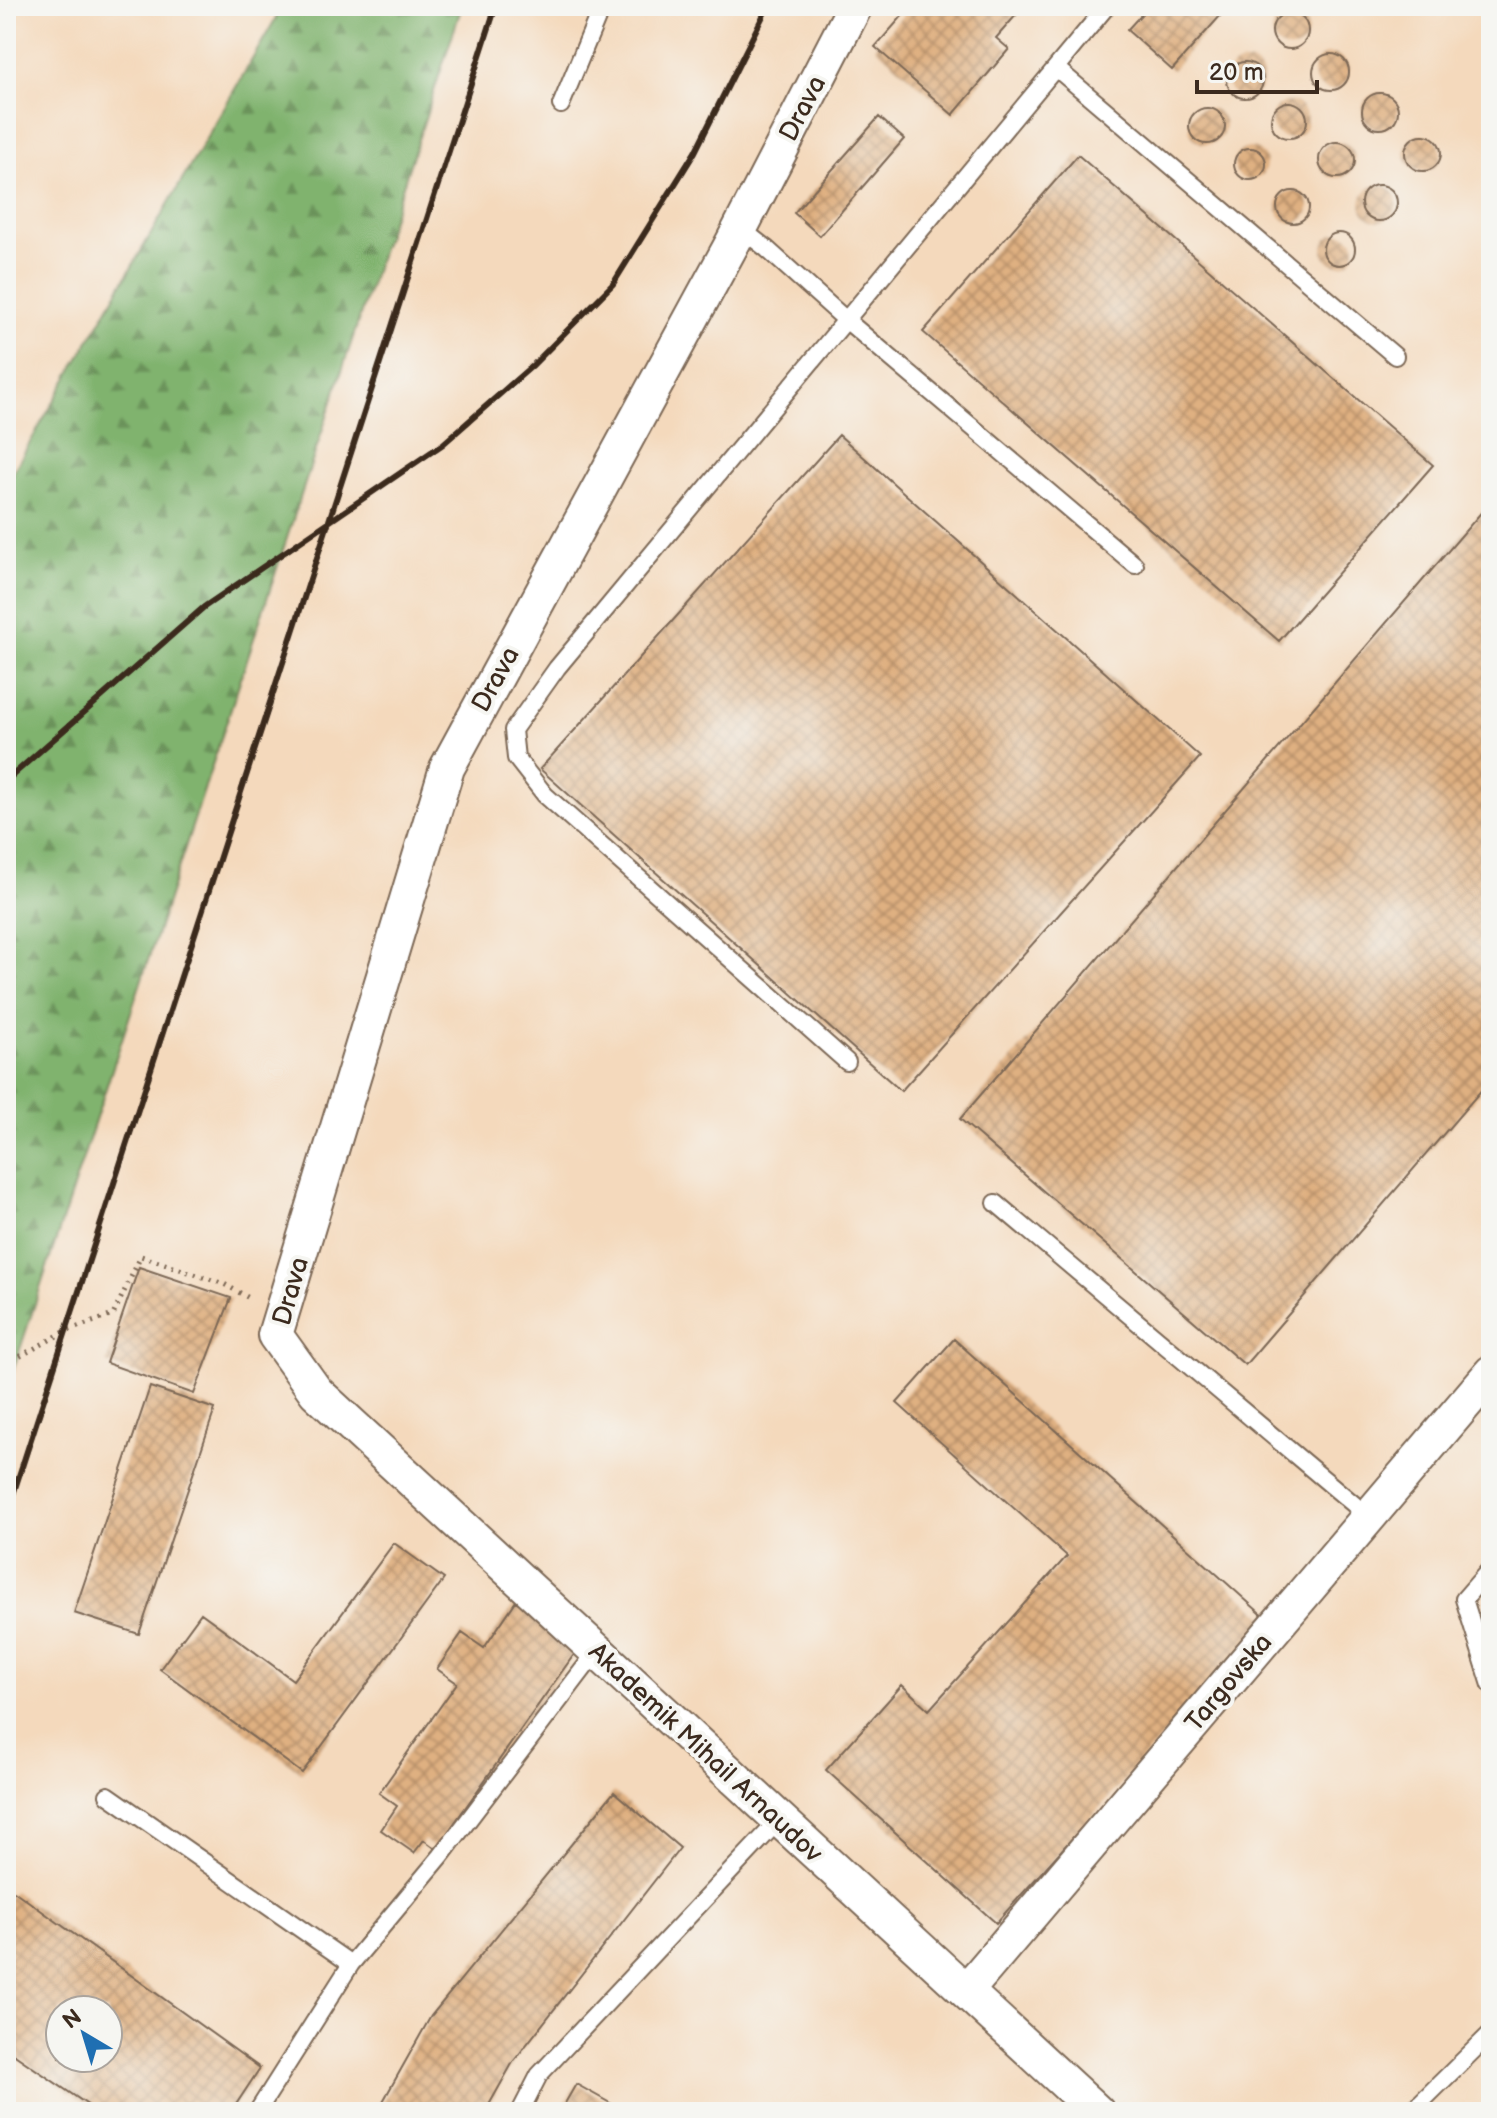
<svg xmlns="http://www.w3.org/2000/svg" width="1497" height="2118" font-family="'Balsamiq Sans',sans-serif">
	<style>
		.forest { fill: url(#forest-firs); stroke: #5e6e46; stroke-width: 2 }
		.building { fill: url(#building-cross-hatch); fill-rule: evenodd }
		.lines { fill: none; stroke-linecap: round; stroke-linejoin: round }
		.lane-casing { stroke: #7c6755; stroke-width: 20 }
		.street-casing { stroke: #7c6755; stroke-width: 38 }
		.path { stroke: #7c6755; stroke-width: 5; stroke-dasharray: 2 6; stroke-linecap: butt }
		.lane { stroke: #fff; stroke-width: 16 }
		.street { stroke: #fff; stroke-width: 34 }
		.rail { stroke: #3b2a1e; stroke-width: 6 }
		.labels { text-anchor: middle; stroke-width: 8; stroke-linejoin: round; paint-order: stroke }
		.street-label { font-size: 26px; fill: #3b2a1e; stroke: #f6f6f2 }
	</style>
	<defs>
		<pattern id="forest-firs" width="22" height="20" patternUnits="userSpaceOnUse" patternTransform="scale(2)"><rect width="22" height="20" fill="#80b36e"/><path d="M5 1l3.5 6h-7zM16 11l3.5 6h-7z" fill="#6a925a"/></pattern>
		<pattern id="building-cross-hatch" width="8" height="8" patternUnits="userSpaceOnUse" patternTransform="scale(2)"><rect width="8" height="8" fill="#dfb081"/><path d="M0 0l8 8M0 8l8-8" fill="none" stroke="#b68f69"/></pattern>
	</defs>
	<rect width="100%" height="100%" fill="#f6f6f2"/>
	<filter id="ink" filterUnits="userSpaceOnUse"><feTurbulence type="fractalNoise" baseFrequency=".0125" numOctaves="2"/><feDisplacementMap in="SourceGraphic" scale="16" xChannelSelector="R" yChannelSelector="G"/><feConvolveMatrix kernelMatrix="1 2 1 2 8 2 1 2 1" color-interpolation-filters="sRGB"/></filter>
	<filter id="wash" filterUnits="userSpaceOnUse"><feTurbulence type="fractalNoise" baseFrequency=".006" numOctaves="4" result="noise"/><feDisplacementMap in="SourceGraphic" scale="32" xChannelSelector="R" yChannelSelector="G"/><feGaussianBlur stdDeviation="1.8" result="paint"/><feColorMatrix in="noise" values="0 0 0 0 0 0 0 0 0 0 0 0 0 0 0 0 0 1.4 0 .05"/><feComposite in="paint" operator="in"/></filter>
	<g filter="url(#wash)">
		<rect width="100%" height="100%" fill="#f4d9bc"/>
		<!-- forest -->
		<path class="forest" d="M 283,6 L 462,6 L 6,1392 L 6,484 Z"/>
		<g id="blocks">
			<!-- building -->
			<path class="building" d="M 911,6 L 1024,6 L 996,38 L 1009,49 L 953,115 L 875,47 Z
				M 1149,6 L 1229,6 L 1172,70 L 1127,30 Z
				M1272 31a18 18 0 1 1 36 0a18 18 0 1 1-36 0Z
				M1313 72a18 18 0 1 1 36 0a18 18 0 1 1-36 0Z
				M1227 80a18 18 0 1 1 36 0a18 18 0 1 1-36 0Z
				M1362 111a18 18 0 1 1 36 0a18 18 0 1 1-36 0Z
				M1271 120a18 18 0 1 1 36 0a18 18 0 1 1-36 0Z
				M1189 126a18 18 0 1 1 36 0a18 18 0 1 1-36 0Z
				M 879,117 L 904,139 L 820,236 L 794,213 Z
				M1405 153a18 18 0 1 1 36 0a18 18 0 1 1-36 0Z
				M1319 160a18 18 0 1 1 36 0a18 18 0 1 1-36 0Z
				M1234 164a16 16 0 1 1 32 0a16 16 0 1 1-32 0Z
				M 1078,155 L 1433,465 L 1279,641 L 923,332 Z
				M1361 203a18 18 0 1 1 36 0a18 18 0 1 1-36 0Z
				M1277 207a16 16 0 1 1 32 0a16 16 0 1 1-32 0Z
				M1323 249a16 16 0 1 1 32 0a16 16 0 1 1-32 0Z
				M 839,435 L 1200,757 L 901,1091 L 540,769 Z
				M 1491,501 L 1491,970 L 1489,972 L 1491,974 L 1491,1079 L 1245,1365 L 960,1119 Z
				M 139,1267 L 231,1298 L 194,1394 L 106,1363 Z
				M 954,1339 L 1268,1620 L 996,1923 L 826,1770 L 902,1685 L 929,1710 L 1067,1556 L 897,1403 Z
				M 150,1387 L 215,1409 L 139,1634 L 74,1613 Z
				M 394,1543 L 444,1579 L 302,1773 L 160,1669 L 201,1613 L 293,1680 Z
				M 516,1601 L 580,1646 L 436,1849 L 424,1840 L 414,1853 L 381,1830 L 397,1806 L 379,1793 L 457,1683 L 437,1669 L 462,1633 L 484,1648 Z
				M 614,1792 L 680,1848 L 513,2062 L 485,2112 L 377,2112 L 431,2016 Z
				M 14,1891 L 260,2068 L 231,2112 L 98,2112 L 6,2049 L 6,1901 ZM 60,2010 L 108,2010 L 108,2058 L 60,2058 Z
				M 576,2084 L 626,2112 L 560,2112 Z"/>
		</g>
	</g>
	<g filter="url(#ink)">
		<use href="#blocks" fill-opacity="0" stroke="#7c6755" stroke-width="2"/>
		<g class="lines">
			<!-- lane casing -->
			<g class="lane-casing">
				<path id="lane" d="M 1056,68 L 1395,356
					M 561,105 L 602,6
					M 740,228 L 767,249 L 846,320 L 1135,565
					M 847,1062 L 545,795 L 516,758 L 513,730 L 557,668 L 1107,6
					M 996,1203 L 1369,1517
					M 1491,1568 L 1464,1599 L 1491,1685
					M 108,1795 L 351,1964 L 441,1856 L 597,1651
					M 257,2112 L 351,1964
					M 520,2112 L 539,2075 L 779,1820
					M 1411,2112 L 1491,2033"/>
			</g>
			<!-- street casing -->
			<g class="street-casing">
				<path id="street" d="M 855,6 L 733,242 L 447,768 L 275,1335 L 316,1392 L 1097,2112
					M 966,1991 L 1491,1373"/>
			</g>
			<!-- path -->
			<path class="path" d="M 6,1364 L 66,1331 L 113,1315 L 141,1256 L 224,1284 L 249,1298"/>
			<!-- lane -->
			<use href="#lane" class="lane"/>
			<!-- street -->
			<use href="#street" class="street"/>
			<!-- rail -->
			<path class="rail" d="M 6,781 L 204,607 L 443,444 L 533,365 L 613,284 L 695,152 L 768,6
				M 6,1516 L 496,6"/>
		</g>
	</g>
	<g class="labels">
		<!-- street labels -->
		<g class="street-label">
			<text transform="translate(802 108) rotate(-62)" y="9">Drava</text>
			<text transform="translate(495 679) rotate(-61)" y="9">Drava</text>
			<text transform="translate(290 1291) rotate(-74)" y="9">Drava</text>
			<text transform="translate(1228 1682) rotate(-50)" y="9">Targovska</text>
			<text transform="translate(706 1752) rotate(43)" y="9">Akademik Mihail Arnaudov</text>
		</g>
	</g>
	<!-- margin -->
	<rect width="1497" height="2118" fill="none" stroke="#f6f6f2" stroke-width="32"/>
	<!-- north arrow -->
	<g transform="translate(84 2034) rotate(322)"><circle r="38" fill="#f6f6f2" stroke="#aba49d" stroke-width="2"/>
	<path d="M0-6L14 30L0 20L-14 30Z" fill="#1f6fb2"/>
	<text y="-12" font-size="22" font-weight="bold" text-anchor="middle" fill="#3b2a1e">N</text>
	</g>
	<!-- scale -->
	<path d="M1197 80v12h120v-12" fill="none" stroke="#3b2a1e" stroke-width="4"/>
	<text x="1209" y="80" font-size="24" fill="#3b2a1e" stroke="#f6f6f2" stroke-width="6" paint-order="stroke">20 m</text>
</svg>
